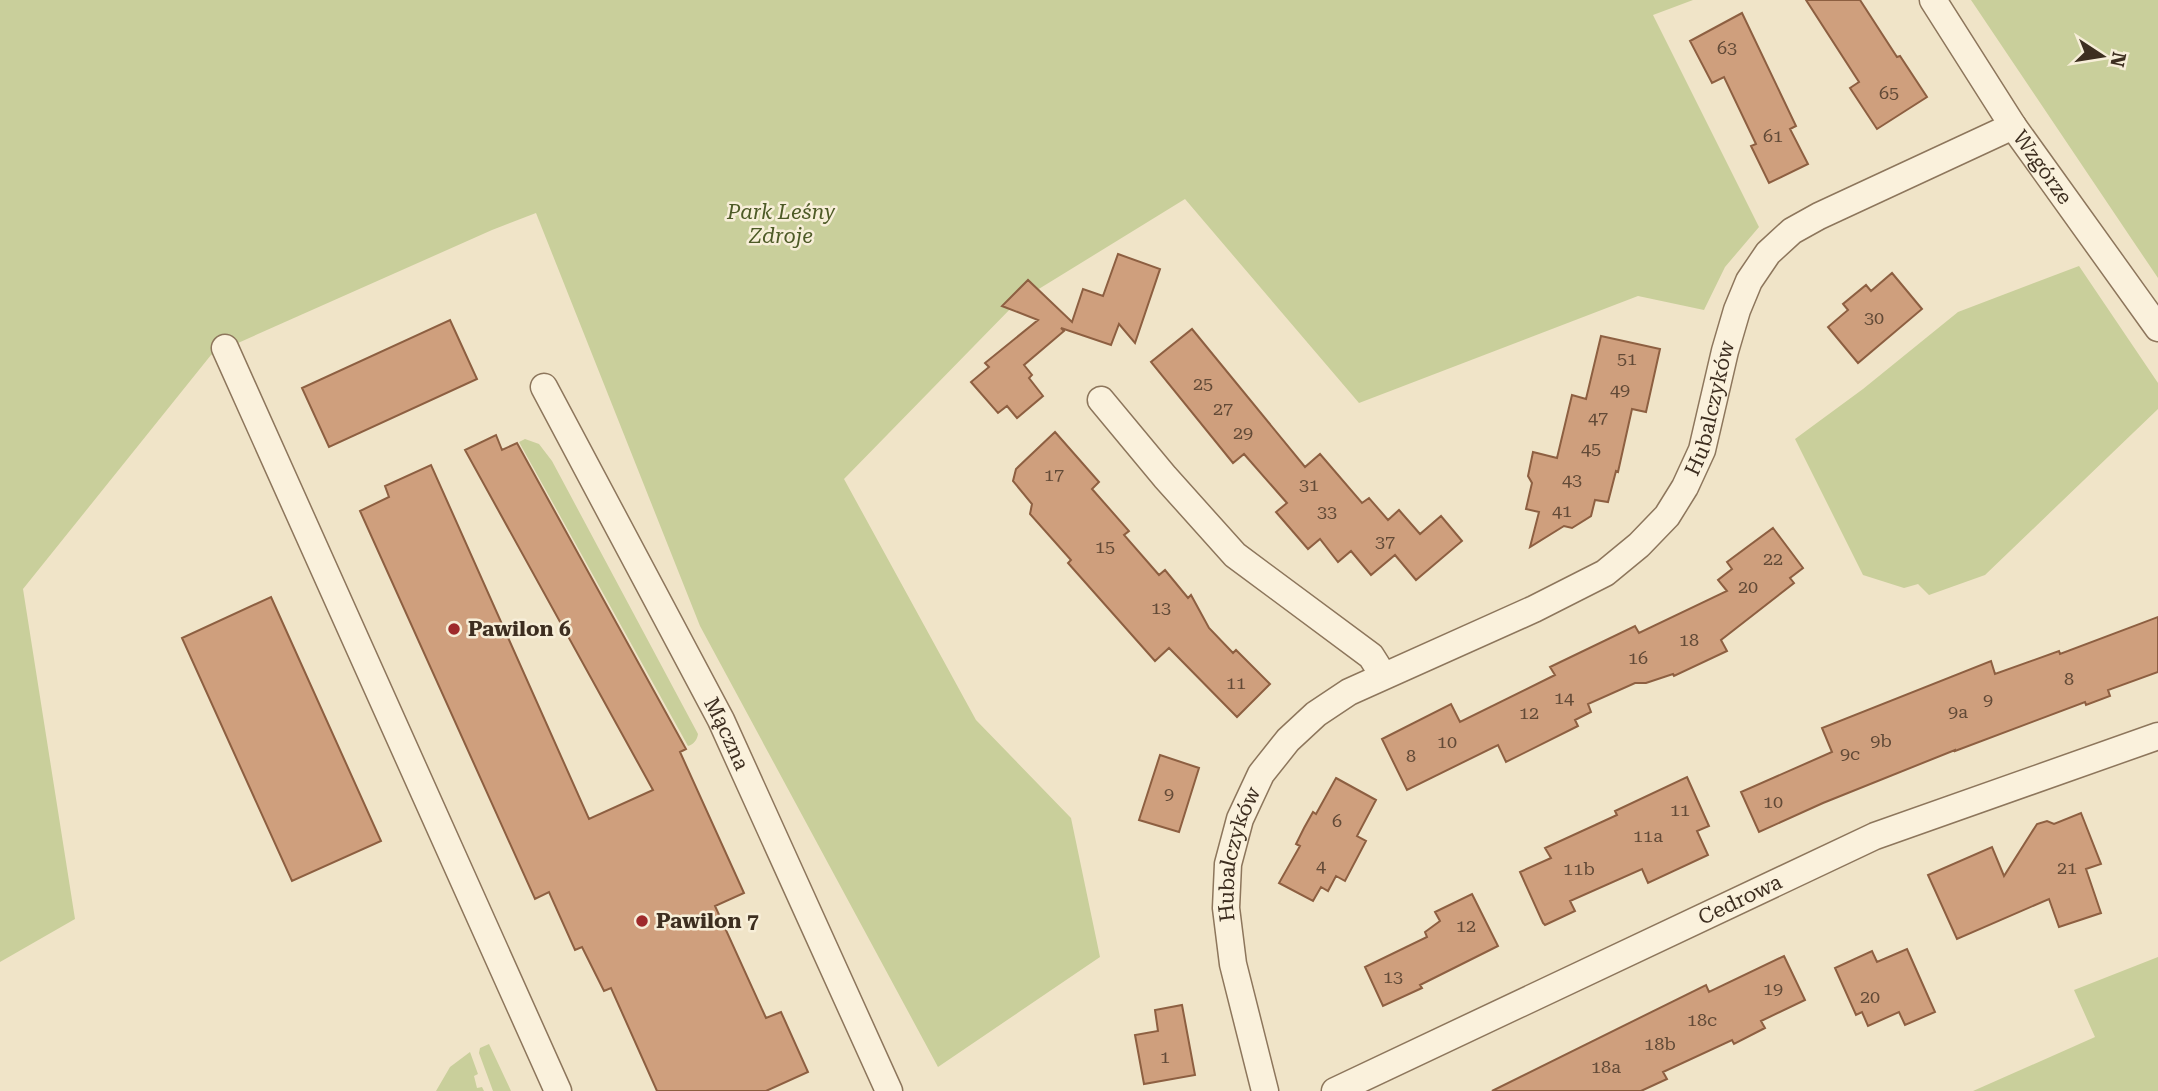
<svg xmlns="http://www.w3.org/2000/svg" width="2158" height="1091" font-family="'Roboto Serif',serif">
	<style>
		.green { fill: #c9cf9b }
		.building { fill: #cf9f7d; stroke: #8d5f41; stroke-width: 2 }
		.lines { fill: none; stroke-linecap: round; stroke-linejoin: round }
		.street-casing { stroke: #8d765c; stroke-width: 29 }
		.street { stroke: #faf1dc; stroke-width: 26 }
		.poi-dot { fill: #9e2a2b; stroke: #f7eed8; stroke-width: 2.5 }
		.labels { text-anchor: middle; stroke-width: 5; stroke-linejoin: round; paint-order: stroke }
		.number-label { font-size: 18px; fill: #624a37 }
		.street-label { font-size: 21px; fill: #3d2e20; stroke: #f7eed8 }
		.park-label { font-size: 21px; font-style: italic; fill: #4d5a26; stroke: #f7eed8 }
		.poi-label { font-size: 21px; font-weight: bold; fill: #3d2e20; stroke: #f7eed8; text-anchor: start }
	</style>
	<rect width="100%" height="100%" fill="#f0e4c8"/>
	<!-- green -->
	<path class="green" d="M 0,0 L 1693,0 L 1653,15 L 1759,227 L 1725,267 L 1704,310 L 1638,296 L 1359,403 L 1185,199 L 1016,303 L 844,479 L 976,720 L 1071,818 L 1100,957 L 938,1067 L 700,626 L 536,213 L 492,230 L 211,355 L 23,589 L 75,919 L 0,962 Z
		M 1971,0 L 2158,0 L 2158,278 L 2133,241 Z
		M 2079,266 L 2158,383 L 2158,409 L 1985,575 L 1929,595 L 1918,584 L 1904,588 L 1863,575 L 1795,439 L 1863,389 L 1958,312 Z
		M 525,439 L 539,444 L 552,461 L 698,734 C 697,740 694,744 688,746 L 519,442 Z
		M 2158,957 L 2158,1091 L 1973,1091 L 2095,1037 L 2074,990 Z
		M 489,1044 L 511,1091 L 493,1091 L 479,1053 L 480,1048 Z
		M 470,1052 L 478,1074 L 474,1076 L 477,1088 L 482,1087 L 484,1091 L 436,1091 L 450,1067 Z"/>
	<!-- building -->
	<path class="building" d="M 1806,0 L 1860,0 L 1897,57 L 1900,56 L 1927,97 L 1877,129 L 1850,88 L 1859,82 Z
		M 1742,13 L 1796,126 L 1790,129 L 1808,164 L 1769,183 L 1751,146 L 1756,144 L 1724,77 L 1712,83 L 1690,41 Z
		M 1118,254 L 1160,269 L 1135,343 L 1119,324 L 1111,345 L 1061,328 L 1064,331 L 1024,365 L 1032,375 L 1029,378 L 1043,396 L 1017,418 L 1007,406 L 998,413 L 971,382 L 989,367 L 985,363 L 1038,320 L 1002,306 L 1028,280 L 1072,322 L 1083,289 L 1103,296 Z
		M 1892,273 L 1922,309 L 1858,363 L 1828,327 L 1848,310 L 1843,304 L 1866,285 L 1871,291 Z
		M 450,320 L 477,379 L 329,447 L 302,388 Z
		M 1192,329 L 1305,467 L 1320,454 L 1362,503 L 1369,498 L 1388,520 L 1399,510 L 1420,534 L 1441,516 L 1462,541 L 1416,580 L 1395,555 L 1371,575 L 1351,551 L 1338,562 L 1320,539 L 1308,549 L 1276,512 L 1287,503 L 1244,454 L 1233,463 L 1151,362 Z
		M 1601,336 L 1660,349 L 1646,412 L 1632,409 L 1618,472 L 1616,471 L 1608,502 L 1595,500 L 1591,516 L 1572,528 L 1564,526 L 1530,547 L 1539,512 L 1526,509 L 1532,483 L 1528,476 L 1533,452 L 1557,458 L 1572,395 L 1586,399 Z
		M 1055,432 L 1099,482 L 1092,489 L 1129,531 L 1124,535 L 1159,575 L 1165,570 L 1188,598 L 1191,595 L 1209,628 L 1233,653 L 1236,650 L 1270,684 L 1237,717 L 1169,648 L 1155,661 L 1068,563 L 1071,560 L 1030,514 L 1032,504 L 1013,481 L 1016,469 Z
		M 496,435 L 502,450 L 517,443 L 686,749 L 680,752 L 744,893 L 715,906 L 766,1018 L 781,1012 L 808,1072 L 766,1091 L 657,1091 L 611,988 L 604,991 L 582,947 L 575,950 L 549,892 L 535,899 L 360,511 L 389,497 L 385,486 L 431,465 L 589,819 L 653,790 L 465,450 Z
		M 1773,528 L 1803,568 L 1790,578 L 1794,583 L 1721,640 L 1727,651 L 1674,676 L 1673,674 L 1646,683 L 1635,683 L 1588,704 L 1591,712 L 1575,720 L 1578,726 L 1506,762 L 1498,745 L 1407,790 L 1382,739 L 1451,704 L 1460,722 L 1555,675 L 1550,667 L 1635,626 L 1639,633 L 1727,591 L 1718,580 L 1732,569 L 1727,562 Z
		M 271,597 L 381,841 L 292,881 L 182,638 Z
		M 2158,617 L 2158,672 L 2108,690 L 2110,696 L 2086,705 L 2085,702 L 1955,751 L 1955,750 L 1823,803 L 1759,832 L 1741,792 L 1832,752 L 1822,728 L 1991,661 L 1995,674 L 2059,651 L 2060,654 Z
		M 1160,755 L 1199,768 L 1179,832 L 1139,820 Z
		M 1687,777 L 1709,826 L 1697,831 L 1708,855 L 1648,883 L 1642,869 L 1570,901 L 1575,911 L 1545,925 L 1543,923 L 1520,872 L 1551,858 L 1545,848 L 1617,815 L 1615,811 Z
		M 1336,778 L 1376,800 L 1357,836 L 1366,841 L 1345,881 L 1336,876 L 1328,891 L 1321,887 L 1313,901 L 1279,883 L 1300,846 L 1296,844 L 1304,828 L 1313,812 L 1316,814 Z
		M 2081,813 L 2101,864 L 2086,869 L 2101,913 L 2059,927 L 2049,899 L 1957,939 L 1928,875 L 1992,847 L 2004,876 L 2037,824 L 2047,821 L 2054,824 Z
		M 1472,894 L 1498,946 L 1420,985 L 1422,988 L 1383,1006 L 1365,967 L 1427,937 L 1425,932 L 1440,921 L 1435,912 Z
		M 1907,949 L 1935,1012 L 1905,1025 L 1899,1012 L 1868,1026 L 1862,1012 L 1856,1015 L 1835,968 L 1872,951 L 1877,962 Z
		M 1784,956 L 1805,1000 L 1761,1021 L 1765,1028 L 1734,1044 L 1732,1040 L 1663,1072 L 1667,1079 L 1641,1091 L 1492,1091 L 1706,985 L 1709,992 Z
		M 1182,1005 L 1195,1075 L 1144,1084 L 1135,1035 L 1158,1031 L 1155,1010 Z"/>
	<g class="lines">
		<!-- street casing -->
		<g class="street-casing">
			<g id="street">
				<path id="s1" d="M 1933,0 L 2013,126 L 2158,328"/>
				<path d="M 225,348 L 558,1091"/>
				<path id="s2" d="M 544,387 L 721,720 L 889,1091"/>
				<path d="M 1101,400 L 1165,477 L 1235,555 L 1371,656 L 1383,675"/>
				<path id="s3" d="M 1265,1091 L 1233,964 L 1226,908 L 1228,864 L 1240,819 L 1261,774 L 1288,740 L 1316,714 L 1349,692 L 1534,609 L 1605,573 L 1639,545 L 1667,516 L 1685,487 L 1702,450 L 1725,351 L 1737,310 L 1749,281 L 1768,253 L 1792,231 L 1819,216 L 2013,126"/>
				<path id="s4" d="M 1335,1091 L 1875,836 L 2158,736"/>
			</g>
		</g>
		<!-- street -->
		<use href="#street" class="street"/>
	</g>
	<!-- markers -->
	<g class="poi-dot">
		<circle cx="454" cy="629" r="7"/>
		<circle cx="642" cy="921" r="7"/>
	</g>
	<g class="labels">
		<!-- number labels -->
		<g class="number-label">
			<text x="1727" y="54">63</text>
			<text x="1889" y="99">65</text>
			<text x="1773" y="142">61</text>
			<text x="1874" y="324">30</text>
			<text x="1627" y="365">51</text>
			<text x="1203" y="390">25</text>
			<text x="1620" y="396">49</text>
			<text x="1223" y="415">27</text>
			<text x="1598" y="424">47</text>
			<text x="1243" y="439">29</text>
			<text x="1591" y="455">45</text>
			<text x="1054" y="481">17</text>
			<text x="1572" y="486">43</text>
			<text x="1309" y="491">31</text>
			<text x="1562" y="517">41</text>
			<text x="1327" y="518">33</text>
			<text x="1385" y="548">37</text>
			<text x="1105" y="553">15</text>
			<text x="1773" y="565">22</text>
			<text x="1748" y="593">20</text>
			<text x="1161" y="614">13</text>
			<text x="1689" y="646">18</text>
			<text x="1638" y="664">16</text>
			<text x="2069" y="685">8</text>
			<text x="1236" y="689">11</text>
			<text x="1564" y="704">14</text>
			<text x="1988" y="706">9</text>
			<text x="1958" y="718">9a</text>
			<text x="1529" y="719">12</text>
			<text x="1881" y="747">9b</text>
			<text x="1447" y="748">10</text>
			<text x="1850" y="760">9c</text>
			<text x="1411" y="762">8</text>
			<text x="1169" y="800">9</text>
			<text x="1773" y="808">10</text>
			<text x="1680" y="816">11</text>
			<text x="1337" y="827">6</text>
			<text x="1648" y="842">11a</text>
			<text x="1321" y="872">4</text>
			<text x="2067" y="874">21</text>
			<text x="1579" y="875">11b</text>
			<text x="1466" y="932">12</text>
			<text x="1393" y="983">13</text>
			<text x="1773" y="995">19</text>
			<text x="1870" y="1003">20</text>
			<text x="1702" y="1026">18c</text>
			<text x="1660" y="1050">18b</text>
			<text x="1165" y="1063">1</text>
			<text x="1606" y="1073">18a</text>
		</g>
		<!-- street labels -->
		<g class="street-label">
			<text dy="7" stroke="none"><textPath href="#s1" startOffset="200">Wzgórze</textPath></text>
			<text dy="7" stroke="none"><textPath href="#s3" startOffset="933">Hubalczyków</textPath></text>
			<text dy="7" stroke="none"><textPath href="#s2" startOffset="392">Mączna</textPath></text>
			<text dy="7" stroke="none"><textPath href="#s3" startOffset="243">Hubalczyków</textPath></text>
			<text dy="7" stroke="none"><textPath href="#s4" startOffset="448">Cedrowa</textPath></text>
		</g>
		<!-- park labels -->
		<g class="park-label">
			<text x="781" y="219">Park Leśny<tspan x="781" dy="24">Zdroje</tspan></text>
		</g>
		<!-- poi labels -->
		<g class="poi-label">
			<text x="468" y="636">Pawilon 6</text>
			<text x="656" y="928">Pawilon 7</text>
		</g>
	</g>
	<!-- north arrow -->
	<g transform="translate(2102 56) rotate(102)" stroke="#f7eed8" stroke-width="5" paint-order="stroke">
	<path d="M0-5L12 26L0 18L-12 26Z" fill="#3d2e20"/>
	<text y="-10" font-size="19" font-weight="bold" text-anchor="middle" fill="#3d2e20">N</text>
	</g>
</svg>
